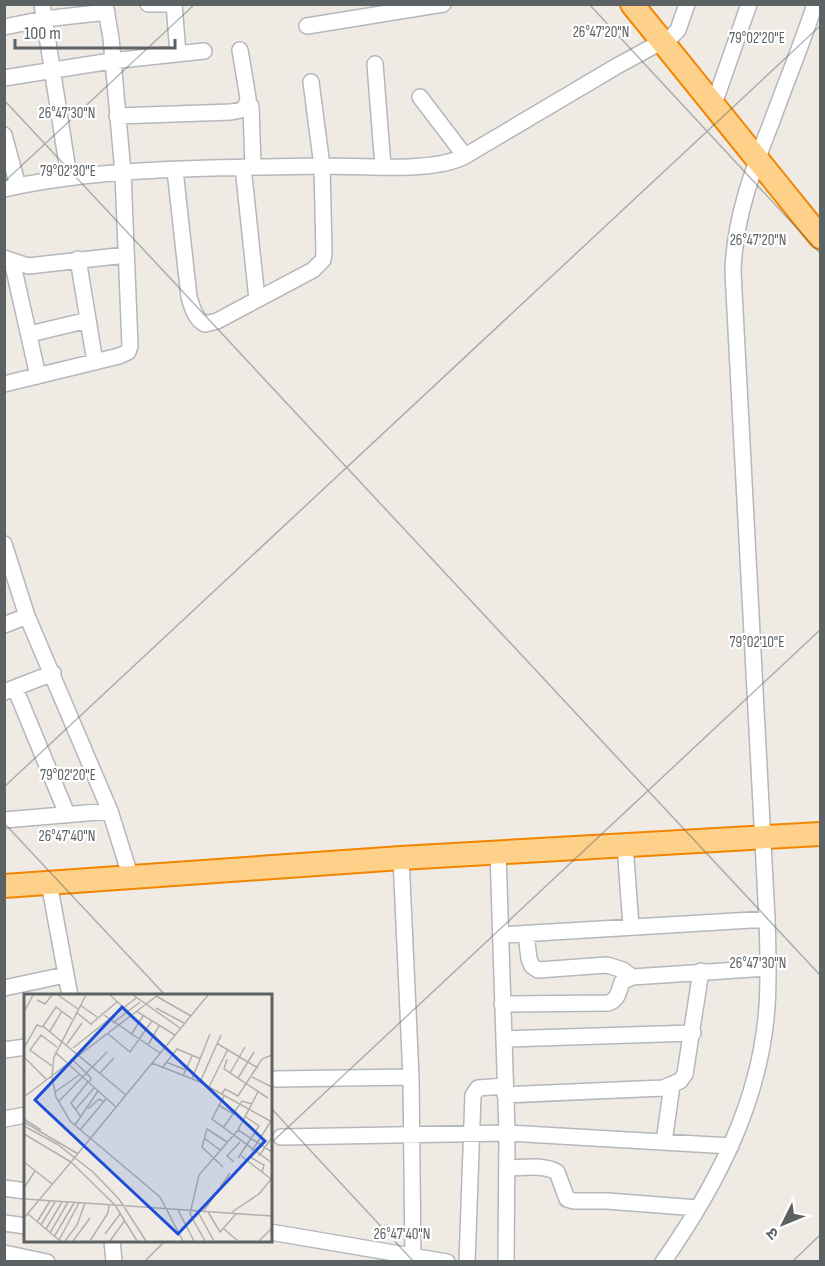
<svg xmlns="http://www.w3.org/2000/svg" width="825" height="1266" font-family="'Sofia Sans Condensed','Noto Sans Devanagari',sans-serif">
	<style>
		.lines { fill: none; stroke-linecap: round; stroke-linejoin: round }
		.minor-casing { stroke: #b4b7bb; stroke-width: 18 }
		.highway-casing { stroke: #f28500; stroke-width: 26 }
		.minor { stroke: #fff; stroke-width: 15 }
		.highway { stroke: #fed18b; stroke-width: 22 }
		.ticks { fill: none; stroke: #5c6164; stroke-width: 1.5; stroke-opacity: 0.45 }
		.inset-road { fill: none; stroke: #b0b0ad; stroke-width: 1.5 }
		.view { fill: #1d4ed8; fill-opacity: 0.15; stroke: #1d4ed8; stroke-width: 3 }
		.inset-edge { fill: none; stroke: #5c6164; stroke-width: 3 }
		.ticks-label { font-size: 15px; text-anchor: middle; fill: #5c6164; stroke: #fff; stroke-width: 4.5; stroke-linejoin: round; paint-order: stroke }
	</style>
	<rect width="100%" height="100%" fill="#efebe4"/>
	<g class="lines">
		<!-- minor casing -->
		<g class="minor-casing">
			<path id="minor" d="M 42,4 L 69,177
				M 148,4 L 165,4
				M 174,4 L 178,54
				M 307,26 L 443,4
				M 4,27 L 44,19 L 107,12
				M 375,64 L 383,167
				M 4,78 L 111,61 L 204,51
				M 420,97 L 465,156
				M 714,104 L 749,4
				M 251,106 L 253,167
				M 117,116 L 231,112 L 241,110 L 246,106 L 248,98 L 240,50
				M 4,135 L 18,186
				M 243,167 L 257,299
				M 175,170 L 189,297 C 192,307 195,319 205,324 L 217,321 L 313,270 L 323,260 L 324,253 L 322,166 L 311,82
				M 4,189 C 103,167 214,168 315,166 C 355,165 431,174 465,156 L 617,66 L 672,36 L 678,30 L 687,4
				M 4,258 L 28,266 L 126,255
				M 78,259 L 95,362
				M 12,261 L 38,376
				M 30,334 L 88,320
				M 4,384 L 119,356 L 128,352 L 130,346 L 123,173 L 111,38 L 105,4
				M 4,544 L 27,616 L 110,811 L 131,878
				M 4,625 L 27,616
				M 15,688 L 67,814
				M 4,692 L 53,673
				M 4,820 L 110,811
				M 625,845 L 631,926
				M 498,852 L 507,1133 L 506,1262
				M 401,858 L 411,1077 L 413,1262
				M 49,883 L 70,996
				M 526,934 L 529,959 L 532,966 L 538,970 L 607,965 L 623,970 L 632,977
				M 502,935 L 767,919
				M 4,988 L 65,975
				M 502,1004 L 608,1003 C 618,1000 619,991 622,982 L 632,977 L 768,968
				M 504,1039 L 693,1033
				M 4,1050 L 26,1047
				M 276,1079 L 411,1077
				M 505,1095 L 663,1088 L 680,1081 L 685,1074 L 701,971
				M 4,1119 L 26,1115
				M 281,1137 L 507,1133 L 731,1146
				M 664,1142 L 672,1085
				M 507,1168 C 524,1168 542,1164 557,1172 L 567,1199 L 574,1201 L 607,1201 L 698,1208
				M 4,1188 L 26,1191
				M 4,1223 L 26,1226
				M 270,1232 L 447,1262
				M 112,1240 L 114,1262
				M 4,1253 L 47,1262
				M 467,1262 L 473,1095 L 478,1088 L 505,1086
				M 663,1262 C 717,1185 761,1100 767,1006 C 769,977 768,947 767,919 L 733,272 C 734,220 753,169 772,121 C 786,82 802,44 815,4"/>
		</g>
		<!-- highway casing -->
		<g class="highway-casing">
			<path id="highway" d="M 632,4 L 820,237
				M 4,886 L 401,858 L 820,834"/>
		</g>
		<!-- minor -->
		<use href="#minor" class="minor"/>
		<!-- highway -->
		<use href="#highway" class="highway"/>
	</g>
	<!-- ticks -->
	<path class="ticks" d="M 589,4 L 820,253M 4,100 L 820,975M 4,182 L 195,4M 4,787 L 820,26M 4,823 L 166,996M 270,1107 L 414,1262M 270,1144 L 820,630M 144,1262 L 166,1240M 792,1262 L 820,1235"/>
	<!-- overview -->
	<g transform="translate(24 994)">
		<rect width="248" height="248" fill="#efebe4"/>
		<path class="inset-road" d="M 34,1 L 54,15M 62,1 L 30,63 L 28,83 L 32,103 L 46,127 L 136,203 L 159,247M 86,1 L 100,14M 109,1 L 156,34M 184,1 L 47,168 L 91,211 L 248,222M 132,2 L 167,22M 13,6 L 21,10 L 28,1M 56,11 L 73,23M 132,14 L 160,29M 112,17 L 151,41M 0,18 L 9,1M 52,18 L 68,31M 77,19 L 136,59M 48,25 L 32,13 L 19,32 L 102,101M 89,29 L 116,8M 67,30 L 94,7M 26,37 L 38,17M 83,39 L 106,58 L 128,27M 107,41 L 119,22M 43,50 L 58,29M 194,50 L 234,74M 124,51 L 135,32M 0,54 L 13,31 L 19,33M 49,54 L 112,4M 31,58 L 92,113M 0,63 L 23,86M 203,65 L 200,75 L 244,104M 49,66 L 67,84 L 65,89M 142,68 L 162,76M 128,69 L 176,88 L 248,128M 28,72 L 6,56 L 17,41 L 33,53M 138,74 L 153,55 L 177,65M 76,79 L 90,64M 206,79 L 221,53M 159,82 L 168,62M 228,83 L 248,93M 214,84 L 230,58M 168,85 L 186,40M 176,88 L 197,41M 185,93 L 204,55M 31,98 L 55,81M 198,100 L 201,95 L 214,102 L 238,65 L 248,61M 200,102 L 188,125 L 248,169M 0,103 L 134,1M 34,108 L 83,58M 194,111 L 210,120M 64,115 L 75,105 L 80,108M 51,116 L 70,94M 57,123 L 47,109 L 64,88M 0,125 L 17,136M 0,128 L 54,160M 51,131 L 74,97M 0,132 L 33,150 L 69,178 L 95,205 L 122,247M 199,134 L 218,107 L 228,110M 56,136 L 82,105M 214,136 L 248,158M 0,140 L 47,168 L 0,224M 180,144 L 196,156M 228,157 L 247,127M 216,161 L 247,185M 235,162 L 248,143M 214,164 L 235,132 L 222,123M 222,166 L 226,163 L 240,171 L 238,178M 0,168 L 28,190M 210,168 L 203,162 L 216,148M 199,173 L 178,153 L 183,135 L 203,148M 0,194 L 11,177M 0,205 L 90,211M 91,211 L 113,247M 154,216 L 170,247M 174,218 L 190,247M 179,218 L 206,179M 184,218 L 196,238 L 212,220M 208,218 L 235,200 L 248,184M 3,219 L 36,247M 13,228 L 26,207M 17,231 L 31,208M 22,235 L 38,208M 200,235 L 214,247M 26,239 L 44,208M 81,240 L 96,220M 30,243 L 50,209M 35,246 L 55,209M 41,247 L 53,231 L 61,209M 49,247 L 66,224M 66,247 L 84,219 L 85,211M 86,247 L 101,226M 181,247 L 166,220 L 175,181 L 214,136 L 234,98M 235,247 L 248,234"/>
		<path class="view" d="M 98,13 L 241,147 L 154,240 L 11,106 Z"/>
		<rect width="248" height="248" class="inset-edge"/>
	</g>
	<g class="ticks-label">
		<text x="601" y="37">26°47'20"N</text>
		<text x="757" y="43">79°02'20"E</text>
		<text x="67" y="118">26°47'30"N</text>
		<text x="68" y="176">79°02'30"E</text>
		<text x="758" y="245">26°47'20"N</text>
		<text x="757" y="647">79°02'10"E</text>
		<text x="68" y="780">79°02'20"E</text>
		<text x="67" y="841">26°47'40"N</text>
		<text x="758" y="968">26°47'30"N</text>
		<text x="402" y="1239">26°47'40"N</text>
	</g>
	<!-- border -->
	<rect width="825" height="1266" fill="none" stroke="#5c6164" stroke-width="12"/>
	<!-- north arrow -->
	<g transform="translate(783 1224) rotate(227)" stroke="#ffffff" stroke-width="4.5" paint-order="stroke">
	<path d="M0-4.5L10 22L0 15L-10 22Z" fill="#5c6164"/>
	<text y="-9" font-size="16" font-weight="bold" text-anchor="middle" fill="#5c6164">उ</text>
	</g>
	<!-- scale -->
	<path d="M15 39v9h160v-9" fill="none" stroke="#5c6164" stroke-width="3"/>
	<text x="24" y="39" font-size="18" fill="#5c6164" stroke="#ffffff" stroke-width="4.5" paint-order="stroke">100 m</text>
</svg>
